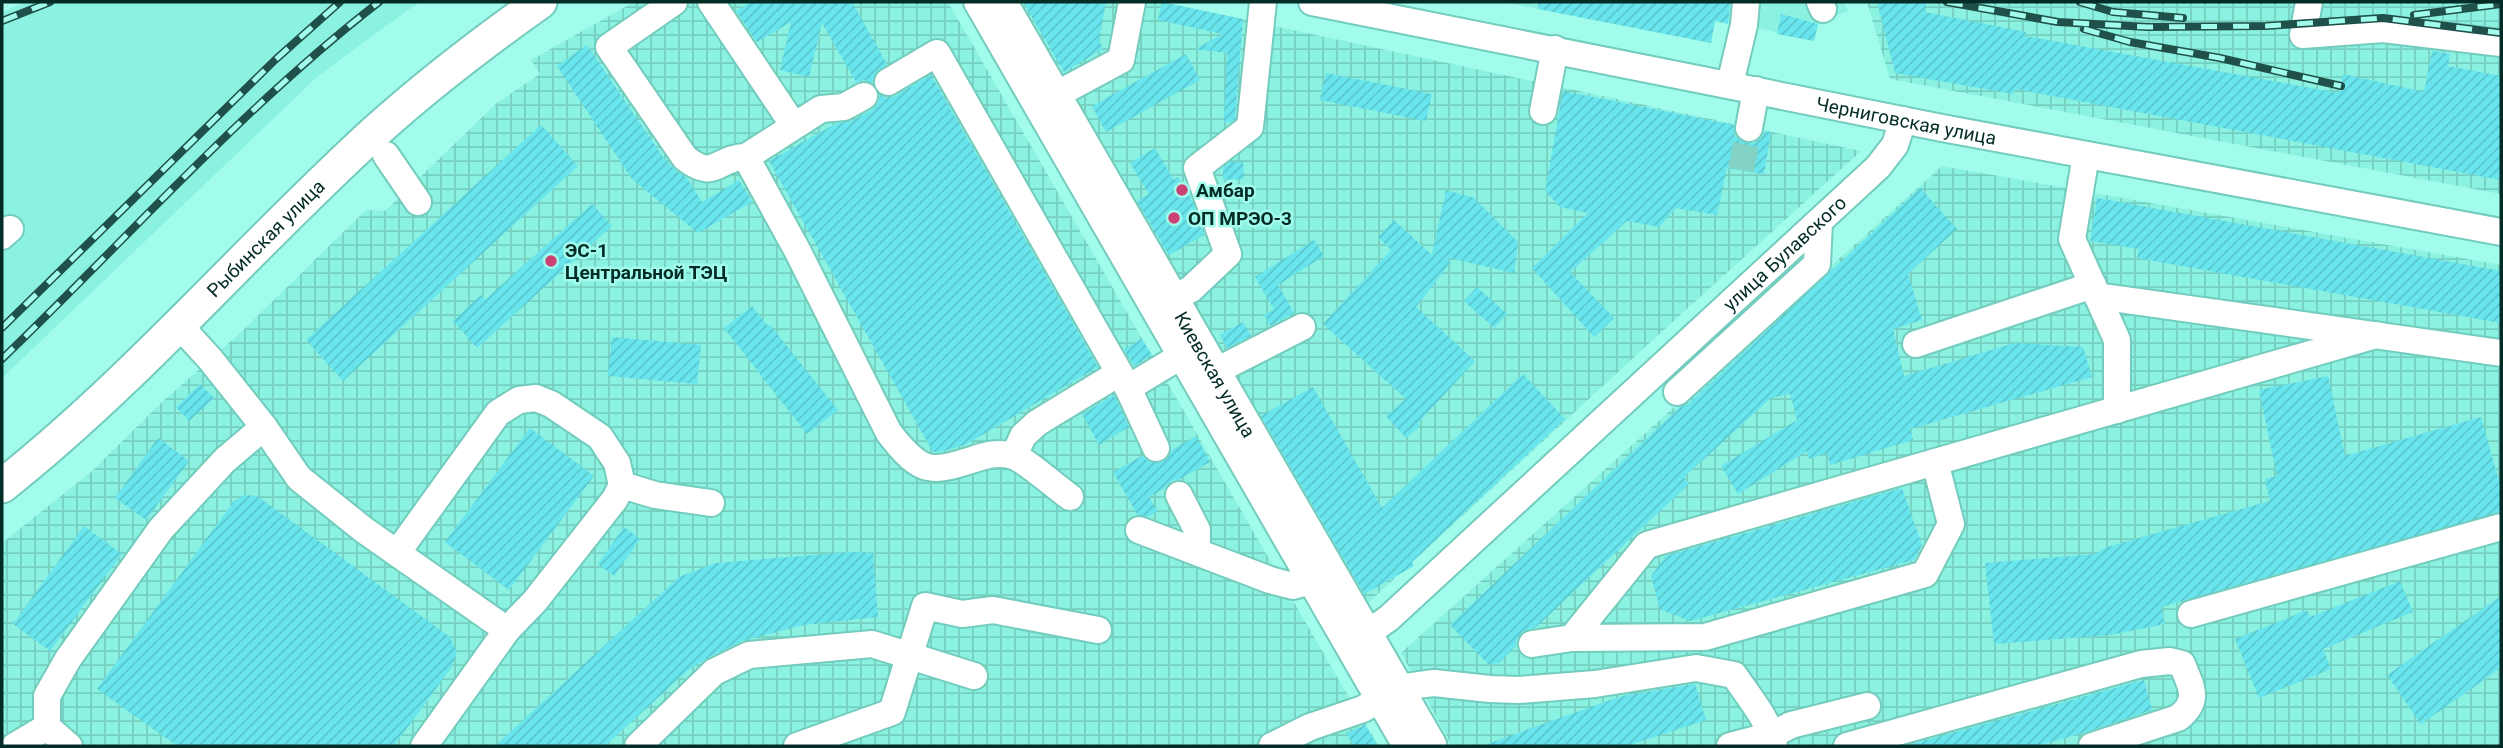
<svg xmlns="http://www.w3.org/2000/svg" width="2503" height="748" font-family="Roboto,sans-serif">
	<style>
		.built { fill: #8bf1e0 }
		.industrial { fill: url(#industrial-grid) }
		.building { fill: url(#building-hatch) }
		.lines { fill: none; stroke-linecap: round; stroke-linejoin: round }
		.minor-tunnel { stroke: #82d2c5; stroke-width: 26; stroke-dasharray: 26 13; stroke-linecap: butt }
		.minor-casing { stroke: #73ccbd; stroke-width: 30 }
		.major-casing { stroke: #73ccbd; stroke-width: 37 }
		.minor { stroke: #fff; stroke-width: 26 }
		.major { stroke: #fff; stroke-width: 33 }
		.rail-casing { stroke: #1f5049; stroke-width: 8 }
		.rail { stroke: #a2fcec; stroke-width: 5; stroke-dasharray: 16; stroke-linecap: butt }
		.poi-dot { fill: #cc4174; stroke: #a2fcec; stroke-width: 2.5 }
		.labels { text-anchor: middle; stroke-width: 5; stroke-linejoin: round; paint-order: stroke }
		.street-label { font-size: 19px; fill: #042c27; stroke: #a2fcec }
		.poi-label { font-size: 19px; font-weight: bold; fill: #042c27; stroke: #a2fcec; text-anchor: start }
	</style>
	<defs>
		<pattern id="industrial-grid" width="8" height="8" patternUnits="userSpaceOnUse" patternTransform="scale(1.75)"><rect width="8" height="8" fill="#8bf1e0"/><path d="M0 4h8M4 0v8" fill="none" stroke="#76cfc0"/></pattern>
		<pattern id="building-hatch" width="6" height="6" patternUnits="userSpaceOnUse" patternTransform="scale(1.75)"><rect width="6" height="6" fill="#69e5ee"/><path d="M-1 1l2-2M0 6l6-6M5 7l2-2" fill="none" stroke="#59c5cc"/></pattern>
	</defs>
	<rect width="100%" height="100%" fill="#a2fcec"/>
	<!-- built -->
	<path class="built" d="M 26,2 L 419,2 L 318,76 L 2,378 L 2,12 Z
		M 1504,2 L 1844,2 L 1848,11 L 1819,22 L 1814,41 L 1744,25 L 1715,21 L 1711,43 Z"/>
	<!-- industrial -->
	<path class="industrial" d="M 634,2 L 948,2 L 1340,682 L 1379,746 L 2,746 L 2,543 L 91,472 L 161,403 L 238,335 L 366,210 L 385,211 L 497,103 L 540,74 L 531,60 Z
		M 1021,2 L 1161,2 L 1861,151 L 1644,348 L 1366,605 Z
		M 1867,2 L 2501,2 L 2501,194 L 1890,79 Z
		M 1942,166 L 2501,265 L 2501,746 L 1452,746 L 1401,653 Z"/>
	<!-- building -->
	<path class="building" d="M 751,2 L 852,2 L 887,64 L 875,74 L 872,83 L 864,80 L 856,82 L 822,23 L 809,77 L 780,70 L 791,22 L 757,42 L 736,11 Z
		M 1023,2 L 1106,2 L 1099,40 L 1103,49 L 1064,72 Z
		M 1162,2 L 1243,19 L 1235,119 L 1231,122 L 1224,122 L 1227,53 L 1195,49 L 1223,34 L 1158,20 Z
		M 1539,2 L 1723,2 L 1730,3 L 1728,24 L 1715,21 L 1711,43 L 1538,9 Z
		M 1877,2 L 1926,2 L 1925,12 L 2026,32 L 2025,36 L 2339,93 L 2343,74 L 2424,92 L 2432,51 L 2450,54 L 2448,66 L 2501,76 L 2501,180 L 2015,89 L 2013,94 L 1895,73 Z
		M 1781,14 L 1818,24 L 1814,41 L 1777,34 Z
		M 587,45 L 663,157 L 676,171 L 687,178 L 702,202 L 739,180 L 752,202 L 698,233 L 632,179 L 557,66 Z
		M 1186,54 L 1200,80 L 1106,132 L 1092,106 Z
		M 1326,73 L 1432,94 L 1426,121 L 1320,100 Z
		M 931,75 L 1098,367 L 965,445 L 939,452 L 933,452 L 769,161 L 835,124 L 851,121 L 872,110 L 878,104 L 880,95 L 887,98 L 895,96 Z
		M 1563,91 L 1734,125 L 1734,134 L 1739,140 L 1746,143 L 1755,143 L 1761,138 L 1765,131 L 1771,132 L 1764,174 L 1727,168 L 1717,215 L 1676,208 L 1659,227 L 1627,221 L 1570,272 L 1614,318 L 1594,337 L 1532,268 L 1588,213 L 1560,207 L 1545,191 Z
		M 541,125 L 578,166 L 343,381 L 306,340 Z
		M 1155,148 L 1174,180 L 1178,177 L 1193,202 L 1204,235 L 1169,255 L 1137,201 L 1149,194 L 1130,163 Z
		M 1230,162 L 1243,162 L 1244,179 L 1223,180 L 1223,168 Z
		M 1920,188 L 1957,229 L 1908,274 L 1922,320 L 1893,329 L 1904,376 L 2015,343 L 2083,347 L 2092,377 L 1910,429 L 1913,440 L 1830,465 L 1827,453 L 1809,459 L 1807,451 L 1738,494 L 1721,466 L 1797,420 L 1790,394 L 1771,398 L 1684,477 L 1689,484 L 1536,627 L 1522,632 L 1517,639 L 1516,646 L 1499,663 L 1488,664 L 1450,625 L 1680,407 L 1688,404 Z
		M 1446,190 L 1474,198 L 1518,242 L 1514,273 L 1445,257 L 1451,262 L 1416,307 L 1475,361 L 1418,423 L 1420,426 L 1406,438 L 1386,416 L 1406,399 L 1323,324 L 1391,250 L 1378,237 L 1394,220 L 1432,255 Z
		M 2097,198 L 2501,271 L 2501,323 L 2137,258 L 2139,249 L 2090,241 Z
		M 592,204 L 612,226 L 477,348 L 453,321 L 481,295 L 485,300 Z
		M 1314,240 L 1324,256 L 1278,285 L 1294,313 L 1270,326 L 1264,315 L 1274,309 L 1255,277 Z
		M 1477,287 L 1507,314 L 1494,328 L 1464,301 Z
		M 752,306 L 768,326 L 770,325 L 838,410 L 807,434 L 724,328 Z
		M 1243,322 L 1251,336 L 1227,348 L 1220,335 Z
		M 612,337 L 701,345 L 697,384 L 608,376 Z
		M 1142,339 L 1152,355 L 1134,366 L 1124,349 Z
		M 1523,374 L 1565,419 L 1412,562 L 1414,566 L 1364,594 L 1261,416 L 1313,387 L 1382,508 Z
		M 2328,376 L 2345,456 L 2481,417 L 2501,488 L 2501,512 L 2161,607 L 2165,624 L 2110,635 L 1994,644 L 1985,563 L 2096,554 L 2107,547 L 2270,501 L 2265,479 L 2277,476 L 2259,390 Z
		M 200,384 L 214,398 L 189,421 L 176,407 Z
		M 1114,395 L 1129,427 L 1099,445 L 1082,414 Z
		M 530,428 L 594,476 L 509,590 L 445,542 Z
		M 1196,436 L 1210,462 L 1180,479 L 1171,481 L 1165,488 L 1149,497 L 1157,511 L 1148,517 L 1137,514 L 1113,472 L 1142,456 L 1149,462 L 1162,462 L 1168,458 L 1172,450 Z
		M 158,438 L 189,461 L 146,520 L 115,498 Z
		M 1902,488 L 1922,545 L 1914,560 L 1690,621 L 1660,609 L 1651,576 L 1666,556 Z
		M 245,495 L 257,496 L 450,637 L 457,653 L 451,668 L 394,746 L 177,746 L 97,689 L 234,501 Z
		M 84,526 L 122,554 L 50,651 L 13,624 Z
		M 624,527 L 640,539 L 614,576 L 598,564 Z
		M 851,552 L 873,553 L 878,617 L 804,625 L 742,641 L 707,658 L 686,672 L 605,746 L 495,746 L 679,577 L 716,563 Z
		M 2400,581 L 2413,612 L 2323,649 L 2331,669 L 2259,698 L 2235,639 L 2307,610 L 2310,617 Z
		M 2501,596 L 2501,668 L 2421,724 L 2387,675 Z
		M 2144,680 L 2152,710 L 2083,733 L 2037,746 L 1905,746 Z
		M 1695,684 L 1706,720 L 1627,746 L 1487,746 L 1487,744 L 1622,696 Z
		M 1365,725 L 1378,746 L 1354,746 L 1346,733 Z"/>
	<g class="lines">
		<!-- minor-tunnel -->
		<path class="minor-tunnel" d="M 1741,170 L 1749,128"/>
		<!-- minor casing -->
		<g class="minor-casing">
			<g id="minor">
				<path d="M 674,2 L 609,47 L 685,158 C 716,182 716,157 746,157"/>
				<path d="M 711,2 L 794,126"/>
				<path d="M 977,2 L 1406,746"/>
				<path id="s1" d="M 1312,2 L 1942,128 L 2501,232"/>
				<path d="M 1820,2 L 1823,9"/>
				<path d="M 2309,2 L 2303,35 L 2383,29 L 2501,43"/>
				<path d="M 888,82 L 937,53 L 1128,388 L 1156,448"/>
				<path d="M 1730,84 L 1744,25 L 1746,2"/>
				<path d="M 864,96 L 844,107 L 821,109 L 746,157 L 797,250 L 889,433 C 924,478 932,472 981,457 C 991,454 1003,453 1013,456 C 1026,460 1057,488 1070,497"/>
				<path d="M 1039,104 L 1121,60 L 1132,2"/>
				<path d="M 1543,111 L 1555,49"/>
				<path d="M 1749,128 L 1756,90"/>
				<path d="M 386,155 L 418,202"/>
				<path d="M 2086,155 L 2072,239 L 2117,340 L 2117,410"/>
				<path d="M 2,236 L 10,229"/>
				<path d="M 2097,296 L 2501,353"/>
				<path d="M 1155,308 L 1191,289 L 1228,254 L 1197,168 L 1250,127 L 1263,2"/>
				<path d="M 178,324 L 210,359 L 264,427 L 299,478 L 364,530 L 507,630"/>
				<path d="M 1916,344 L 2093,285"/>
				<path d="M 1214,372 L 1302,327"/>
				<path d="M 1128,388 L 1194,348"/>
				<path d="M 1677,392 L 1817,264 L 1819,222"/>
				<path d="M 1014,456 L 1023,436 L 1037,423 L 1119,373"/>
				<path d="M 622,485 L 655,495 L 711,503"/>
				<path d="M 1179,495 L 1197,530 L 1197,552"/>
				<path d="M 1139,530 L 1270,580 L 1293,586 L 1311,581 L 1324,574"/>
				<path d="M 397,553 L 498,413 L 519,400 L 536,398 L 551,404 L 600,437 L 617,463 L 622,485 L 615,499 L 535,601 L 507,630 L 424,746"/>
				<path d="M 2191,614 L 2501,527"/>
				<path d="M 1572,638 L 1647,545 L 2376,335"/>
				<path d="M 1532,644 L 1572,638 L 1705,637 L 1925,574 L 1951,524 L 1935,462"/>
				<path id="s2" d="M 1350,646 L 1389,618 L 1878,167 L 1895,145 L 1903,120"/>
				<path d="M 47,727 L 69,746"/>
				<path d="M 15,746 L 47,727 L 47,696 L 68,659 L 161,529 L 225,460 L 264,427"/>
				<path d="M 638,746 L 714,672 L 749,655 L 872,644 L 974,676"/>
				<path d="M 797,746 L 892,712 L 925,606 L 962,614 L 993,610 L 1098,630"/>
				<path d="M 1272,746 L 1310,727 L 1363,709 L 1397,688 L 1418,685 L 1434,683 L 1490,689 L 1519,690 L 1595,684 L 1696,668 L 1734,675 C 1749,697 1769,720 1774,746"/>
				<path d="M 1730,746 L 1772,735 L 1791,725 L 1867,706"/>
				<path d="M 1847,746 L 2141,664 L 2170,661 L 2182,664 C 2191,687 2201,700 2178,718 L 2092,746"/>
			</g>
		</g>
		<!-- major casing -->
		<g class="major-casing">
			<g id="major">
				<path id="s3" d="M 1000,2 L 1430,746"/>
				<path id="s4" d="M 2,486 C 136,380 248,248 374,133 C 427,85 482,43 540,2"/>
			</g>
		</g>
		<!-- minor -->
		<use href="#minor" class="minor"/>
		<!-- major -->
		<use href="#major" class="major"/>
		<!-- rail casing -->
		<g class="rail-casing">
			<path id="rail" d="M 1947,2 L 2058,22 L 2148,27 L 2266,26 L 2383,18 L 2501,33
				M 2080,2 L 2113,12 L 2183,18
				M 2414,15 L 2501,4
				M 2,21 L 50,2
				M 2084,29 L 2130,42 L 2220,58 L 2341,86
				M 2,328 L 275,60 L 340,2
				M 2,359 C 127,239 242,108 379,2"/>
		</g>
		<!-- rail -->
		<use href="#rail" class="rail"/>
	</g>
	<!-- markers -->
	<g class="poi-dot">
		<circle cx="1182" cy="190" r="7"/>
		<circle cx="1174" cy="218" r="7"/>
		<circle cx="551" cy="261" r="7"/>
	</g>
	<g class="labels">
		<!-- street labels -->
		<g class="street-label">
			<text dy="7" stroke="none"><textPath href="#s1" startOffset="606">Черниговская улица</textPath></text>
			<text dy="7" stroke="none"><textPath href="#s4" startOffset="362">Рыбинская улица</textPath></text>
			<text dy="7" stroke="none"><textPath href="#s2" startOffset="586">улица Булавского</textPath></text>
			<text dy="7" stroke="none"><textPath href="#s3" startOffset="430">Киевская улица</textPath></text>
		</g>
		<!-- poi labels -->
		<g class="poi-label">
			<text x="1196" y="197">Амбар</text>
			<text x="1188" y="225">ОП МРЭО-3</text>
			<text x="565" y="257">ЭС-1<tspan x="565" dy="22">Центральной ТЭЦ</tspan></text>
		</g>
	</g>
	<!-- border -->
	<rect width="2503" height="748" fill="none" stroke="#042c27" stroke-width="7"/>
</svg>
